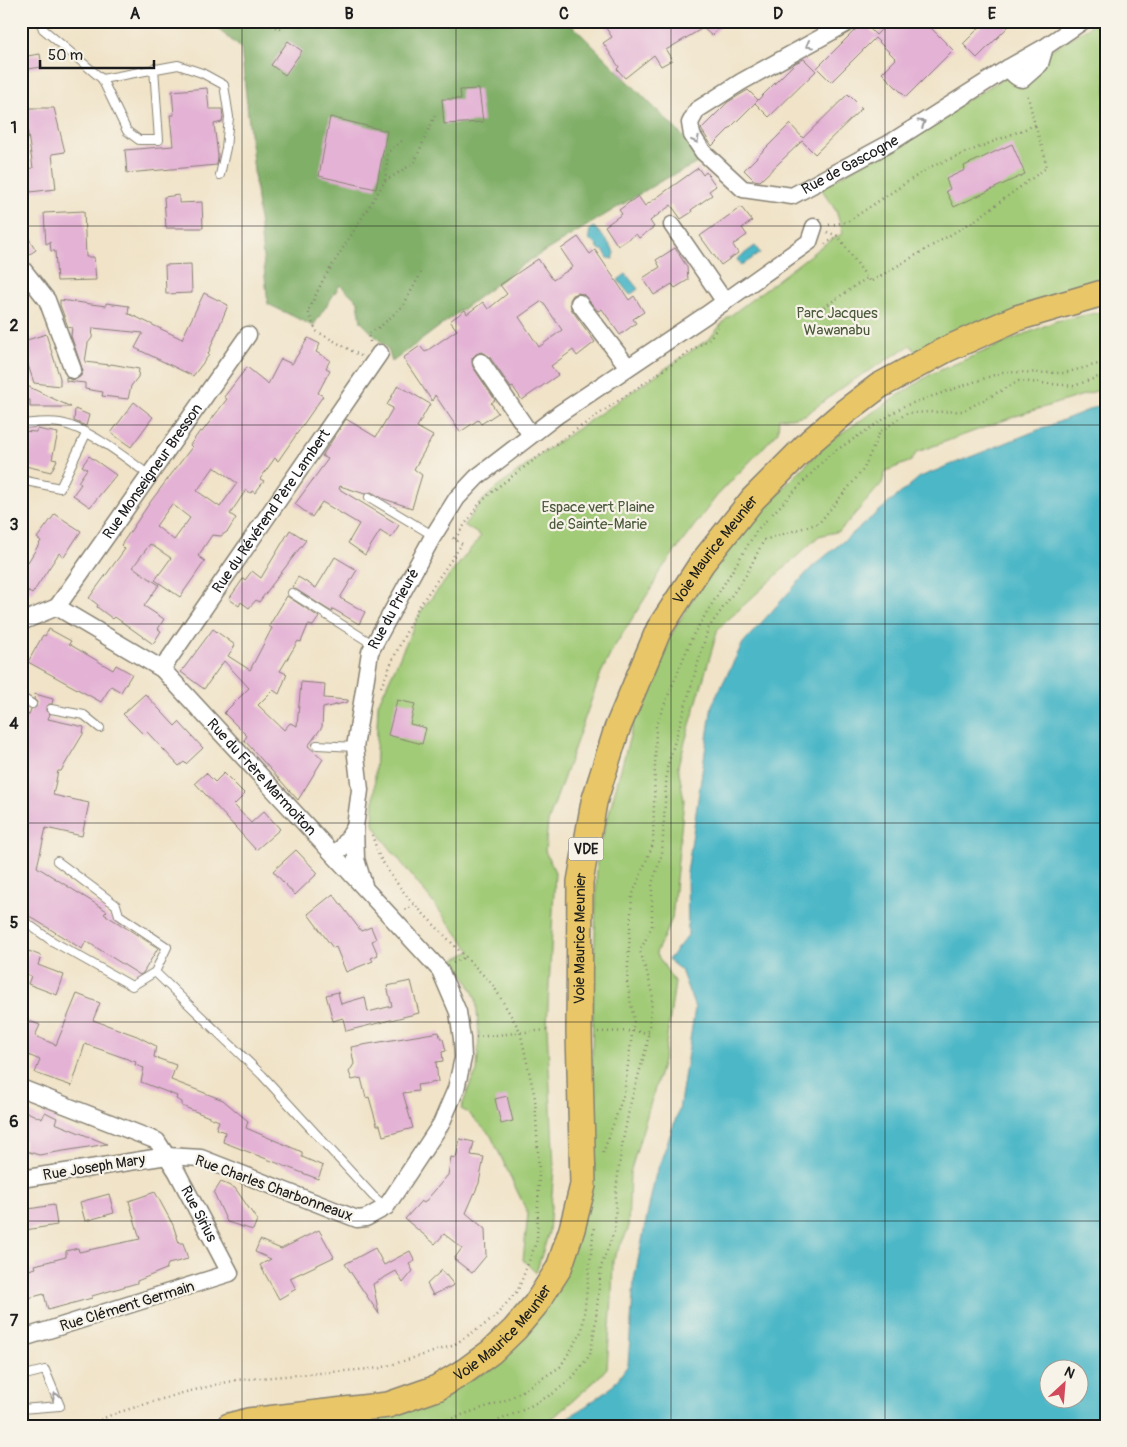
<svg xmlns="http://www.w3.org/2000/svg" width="1127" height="1447" font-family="Pangolin,sans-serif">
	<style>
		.green { fill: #a1cb77; stroke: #5e744a }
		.forest { fill: #80af68; stroke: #4e6642 }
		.water { fill: #4bb7c7; stroke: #346a72; fill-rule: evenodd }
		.building { fill: #e4b2d5; fill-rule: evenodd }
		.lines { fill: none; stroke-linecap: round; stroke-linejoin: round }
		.lane-casing { stroke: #868072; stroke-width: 10 }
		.street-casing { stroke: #868072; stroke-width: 19 }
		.primary-casing { stroke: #868072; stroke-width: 28 }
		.path { stroke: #868072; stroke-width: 2.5; stroke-dasharray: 1 4; stroke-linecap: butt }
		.lane { stroke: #fff; stroke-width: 8 }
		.street { stroke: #fff; stroke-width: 16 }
		.primary { stroke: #e9c769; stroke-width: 25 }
		.oneway { stroke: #999 }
		.grid { fill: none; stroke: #1c1c1c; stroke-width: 1; stroke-opacity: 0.55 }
		.labels { text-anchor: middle; stroke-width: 4.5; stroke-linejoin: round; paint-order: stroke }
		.shield { fill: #f7f3e8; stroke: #5e5c59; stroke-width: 1 }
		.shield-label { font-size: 14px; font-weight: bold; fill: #1c1c1c }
		.street-label { font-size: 15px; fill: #1c1c1c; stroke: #f7f3e8 }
		.park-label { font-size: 15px; fill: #4b593c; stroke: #f7f3e8 }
		.neatline { fill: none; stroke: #1c1c1c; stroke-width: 2 }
		.grid-label { font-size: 16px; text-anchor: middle; font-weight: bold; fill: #1c1c1c }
	</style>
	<rect width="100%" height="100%" fill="#f7f3e8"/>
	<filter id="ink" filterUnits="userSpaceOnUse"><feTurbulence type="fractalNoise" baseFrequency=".02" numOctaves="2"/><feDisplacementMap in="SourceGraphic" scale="10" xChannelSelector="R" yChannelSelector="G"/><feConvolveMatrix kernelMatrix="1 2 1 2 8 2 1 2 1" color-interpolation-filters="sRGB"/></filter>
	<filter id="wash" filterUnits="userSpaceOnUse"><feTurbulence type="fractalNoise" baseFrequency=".0096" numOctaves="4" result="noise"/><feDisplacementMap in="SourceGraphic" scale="20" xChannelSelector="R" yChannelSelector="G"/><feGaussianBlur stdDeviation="1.12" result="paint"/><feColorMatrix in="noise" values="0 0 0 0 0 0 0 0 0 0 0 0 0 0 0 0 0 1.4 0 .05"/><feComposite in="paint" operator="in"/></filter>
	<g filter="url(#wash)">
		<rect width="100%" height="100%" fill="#f0e3c8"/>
		<!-- green -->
		<path class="green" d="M 1094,21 L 1106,21 L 1106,281 L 915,352 L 911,345 L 849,383 L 805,415 L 791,418 L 779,418 L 778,432 L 716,497 L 658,574 L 654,584 L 613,649 L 601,673 L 548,822 L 545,851 L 555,872 L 547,1026 L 554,1168 L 549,1232 L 536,1273 L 523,1260 L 528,1214 L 491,1136 L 467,1112 L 461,1109 L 471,1082 L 477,1072 L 479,1036 L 476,999 L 466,977 L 451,961 L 471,951 L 382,838 L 373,823 L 378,704 L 421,611 L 481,536 L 464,525 L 484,499 L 495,489 L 554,445 L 710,338 L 726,319 L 822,246 L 843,233 L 836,211 L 821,188 L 1089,27 Z
			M 1106,311 L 1106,388 L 1016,416 L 917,452 L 911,461 L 886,471 L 882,483 L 840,531 L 819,536 L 718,629 L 678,766 L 684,800 L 672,919 L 656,953 L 675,983 L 664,1058 L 630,1173 L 628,1230 L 613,1260 L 612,1298 L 607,1368 L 595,1381 L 554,1417 L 532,1426 L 308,1426 L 346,1422 L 413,1410 L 487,1371 L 543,1312 L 594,1166 L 592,1050 L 597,857 L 646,677 L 720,553 L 828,442 L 931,374 L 1056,321 Z"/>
		<!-- forest -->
		<path class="forest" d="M 208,21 L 561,21 L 574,27 L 686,139 L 698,163 L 661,181 L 519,267 L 392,362 L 388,349 L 361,322 L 358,301 L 340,285 L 313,326 L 268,304 L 241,48 Z"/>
		<!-- water -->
		<path class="water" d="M 594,227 L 607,241 L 615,253 L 613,259 L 608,258 L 604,251 L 599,249 L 595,243 L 590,241 L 589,236 L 590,229 Z
			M 755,246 L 760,253 L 741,266 L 737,259 Z
			M 626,274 L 638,289 L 630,295 L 618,280 Z
			M 1106,403 L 1106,1426 L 547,1426 L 561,1421 L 579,1411 L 612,1387 L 628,1365 L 634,1280 L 655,1177 L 679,1110 L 695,1008 L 681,970 L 668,960 L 688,935 L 687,873 L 712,705 L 743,643 L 811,568 L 920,477 ZM 1050,1370 L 1080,1370 L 1080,1400 L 1050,1400 Z"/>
		<g id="blocks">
			<!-- building -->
			<path class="building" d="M 601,21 L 644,21 L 650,25 L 655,21 L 726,21 L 712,36 L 703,28 L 666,50 L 672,60 L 661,66 L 654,55 L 625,78 L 617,69 L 619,67 L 603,43 L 612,37 Z
				M 890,21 L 924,21 L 953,50 L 906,97 L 882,73 L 896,59 L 875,38 L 831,82 L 817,68 L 863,22 L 876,35 Z
				M 986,21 L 1014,21 L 977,58 L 963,44 Z
				M 288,41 L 302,51 L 285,75 L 271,65 Z
				M 40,54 L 42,67 L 21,70 L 21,57 Z
				M 804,59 L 816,71 L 769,117 L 755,103 L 795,63 Z
				M 207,88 L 209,109 L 222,109 L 223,117 L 222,122 L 214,124 L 218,156 L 217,165 L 127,173 L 125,150 L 173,146 L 170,115 L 174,115 L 172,91 Z
				M 479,89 L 483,122 L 444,124 L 442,99 L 461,99 L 460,90 Z
				M 748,90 L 758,100 L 712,146 L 701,129 L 728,102 Z
				M 848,94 L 862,108 L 815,154 L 802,141 L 760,181 L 754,180 L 744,170 L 790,124 L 803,138 Z
				M 24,108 L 54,108 L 65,152 L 52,154 L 56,189 L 30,192 L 27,169 L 33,168 Z
				M 330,117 L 387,131 L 376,189 L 319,176 Z
				M 1012,144 L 1025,174 L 954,207 L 946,191 L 950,189 L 946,179 L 965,170 L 964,166 Z
				M 698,168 L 703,175 L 706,172 L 716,186 L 709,191 L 712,195 L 691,210 L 692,212 L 681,219 L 671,205 L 650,221 L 654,227 L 639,238 L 636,234 L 618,246 L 605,226 L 622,214 L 619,210 L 638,196 L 645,206 Z
				M 179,195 L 179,203 L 202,202 L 203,228 L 166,228 L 164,197 Z
				M 741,207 L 752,221 L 742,228 L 747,235 L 733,245 L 738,253 L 721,265 L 700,236 Z
				M 84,211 L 86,257 L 94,257 L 96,280 L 57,281 L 55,251 L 51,251 L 50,242 L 46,244 L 44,213 Z
				M 21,226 L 36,250 L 24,258 L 21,257 Z
				M 578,237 L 590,254 L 595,250 L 629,300 L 634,296 L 644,312 L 633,319 L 636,323 L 620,335 L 602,309 L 598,311 L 583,294 L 578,293 L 573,295 L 570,300 L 571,309 L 595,342 L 577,356 L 573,350 L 551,366 L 558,375 L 522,400 L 513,387 L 511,388 L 489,356 L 481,352 L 476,354 L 472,358 L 473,367 L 495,400 L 491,403 L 498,413 L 481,424 L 478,420 L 460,432 L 435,395 L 432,401 L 403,358 L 420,346 L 425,352 L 457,330 L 450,321 L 465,310 L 467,314 L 483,302 L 488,309 L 507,294 L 500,285 L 538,259 L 553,280 L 573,267 L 561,249 ZM 542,301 L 562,330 L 539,347 L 519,317 Z
				M 675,248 L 687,267 L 688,280 L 675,288 L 672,284 L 654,295 L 643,278 L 660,267 L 656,260 Z
				M 191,264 L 192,293 L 166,294 L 165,265 Z
				M 204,293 L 228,305 L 208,354 L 209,355 L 193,376 L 135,348 L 143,333 L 93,328 L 92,338 L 88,343 L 85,362 L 110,365 L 111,364 L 139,369 L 138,377 L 131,386 L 128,399 L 102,396 L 103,392 L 85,389 L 85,383 L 66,381 L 66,377 L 71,380 L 77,379 L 81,376 L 83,371 L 71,336 L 72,328 L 68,327 L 60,305 L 60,300 L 106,306 L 106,303 L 129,306 L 128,314 L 132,315 L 182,339 Z
				M 46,334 L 60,378 L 60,386 L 34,383 L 21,344 L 21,342 Z
				M 308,338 L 320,344 L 316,352 L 330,360 L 326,368 L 330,370 L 318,393 L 323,396 L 278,461 L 275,458 L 260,479 L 264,481 L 255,493 L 252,491 L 251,493 L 246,490 L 230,514 L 236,518 L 228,531 L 221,536 L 212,535 L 198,556 L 205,561 L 180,597 L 155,580 L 171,558 L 150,544 L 133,567 L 159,585 L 144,606 L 164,619 L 158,629 L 161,631 L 153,644 L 115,617 L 113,619 L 97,607 L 98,605 L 89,598 L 125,549 L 121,545 L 151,501 L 192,447 L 190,445 L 200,431 L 202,432 L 227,399 L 224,397 L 247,367 L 268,384 L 281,359 L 292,364 ZM 214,467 L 237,483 L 220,507 L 197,491 ZM 172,504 L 190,518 L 174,540 L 156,526 Z
				M 21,383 L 56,400 L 71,407 L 30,407 L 30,400 L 21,400 Z
				M 398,385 L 430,404 L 417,427 L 433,436 L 414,469 L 422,475 L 412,508 L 384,499 L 371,492 L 365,494 L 340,486 L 339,489 L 399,525 L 391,538 L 380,531 L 365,555 L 348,543 L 359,524 L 322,502 L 312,517 L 295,504 L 328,459 L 322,456 L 346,419 L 376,437 L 393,408 L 387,405 Z
				M 134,402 L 153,417 L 131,447 L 111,433 Z
				M 75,409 L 89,415 L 86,426 L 74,421 Z
				M 37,429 L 58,433 L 52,459 L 57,460 L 51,472 L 21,465 L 21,431 L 36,432 Z
				M 89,456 L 116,475 L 90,507 L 73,495 L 81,484 L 78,482 L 87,469 L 82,466 Z
				M 55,514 L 81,531 L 64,557 L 59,553 L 32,594 L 21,587 L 21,558 L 28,562 L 41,541 L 37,538 Z
				M 290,530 L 306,540 L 259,602 L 256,600 L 249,608 L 241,602 L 239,606 L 229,599 L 243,579 L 245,580 L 252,571 L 261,578 Z
				M 335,557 L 357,570 L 340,598 L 365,612 L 359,624 L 333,609 L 332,612 L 292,587 L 298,577 L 316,588 Z
				M 287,596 L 319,617 L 313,626 L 308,625 L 301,642 L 298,641 L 280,671 L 287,674 L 279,694 L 273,690 L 258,705 L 284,730 L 290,723 L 297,726 L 301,682 L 325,684 L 324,698 L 348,700 L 348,702 L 323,708 L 322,727 L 308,746 L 323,759 L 298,800 L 244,740 L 247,736 L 224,713 L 249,688 L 224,661 L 204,689 L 181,672 L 213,629 L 235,645 L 228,656 L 250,670 L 272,628 L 269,626 Z
				M 49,629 L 71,641 L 69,644 L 113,670 L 116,665 L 132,674 L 121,692 L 111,686 L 101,702 L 28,662 L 43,635 L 45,636 Z
				M 35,694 L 53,699 L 52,704 L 49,704 L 46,708 L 46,711 L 50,714 L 48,719 L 84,727 L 83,734 L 61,771 L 58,771 L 53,795 L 89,803 L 82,836 L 46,828 L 37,867 L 107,911 L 104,914 L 158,948 L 143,973 L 140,975 L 86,941 L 82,949 L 21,911 L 21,714 L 29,715 L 31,709 L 36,707 L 37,702 L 34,699 Z
				M 145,694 L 175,726 L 179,722 L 203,748 L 186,764 L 184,762 L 179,766 L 147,732 L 144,735 L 123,714 Z
				M 397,700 L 415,704 L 410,724 L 426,728 L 422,744 L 388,735 Z
				M 206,773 L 215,782 L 224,773 L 245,794 L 234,805 L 251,823 L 264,811 L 280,829 L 256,850 L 195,783 Z
				M 296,850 L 318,873 L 295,895 L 273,871 Z
				M 333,894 L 361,931 L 371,927 L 376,939 L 372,941 L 378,955 L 371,958 L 373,961 L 346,972 L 336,947 L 333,948 L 308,914 Z
				M 29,951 L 41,956 L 38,965 L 64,975 L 57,995 L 28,984 L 31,976 L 21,972 L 21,970 Z
				M 411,981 L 419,1013 L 346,1031 L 343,1018 L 333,1021 L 326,995 L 338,992 L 341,1004 L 365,997 L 368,1012 L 392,1006 L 387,986 Z
				M 77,994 L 100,1003 L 93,1020 L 137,1036 L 156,1046 L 154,1057 L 176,1065 L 171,1080 L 223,1100 L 248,1121 L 246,1128 L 302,1152 L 302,1157 L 323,1166 L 318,1179 L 223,1142 L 225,1132 L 216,1129 L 219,1121 L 182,1106 L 182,1102 L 176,1099 L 177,1096 L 141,1082 L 144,1068 L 135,1065 L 136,1062 L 85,1044 L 72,1086 L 35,1073 L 40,1060 L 21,1052 L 21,1026 L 24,1019 L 40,1025 L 35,1036 L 56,1045 Z
				M 439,1032 L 440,1037 L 443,1039 L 446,1051 L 442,1052 L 443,1061 L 436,1062 L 438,1082 L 417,1085 L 418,1091 L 403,1093 L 413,1128 L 383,1136 L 380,1125 L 377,1125 L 369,1097 L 366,1098 L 361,1078 L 352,1080 L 349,1072 L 354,1064 L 351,1047 Z
				M 507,1096 L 513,1121 L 501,1124 L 495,1099 Z
				M 25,1111 L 42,1119 L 45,1112 L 57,1118 L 55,1123 L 107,1144 L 39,1155 L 23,1150 L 26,1141 L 21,1139 L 21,1124 Z
				M 460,1139 L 474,1142 L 471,1155 L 484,1157 L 479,1183 L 466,1213 L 485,1229 L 486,1256 L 472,1273 L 454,1259 L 462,1248 L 444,1234 L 435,1244 L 405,1219 L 421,1201 L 424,1203 L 448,1175 L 451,1157 L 456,1158 Z
				M 221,1182 L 235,1188 L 257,1220 L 253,1230 L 227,1222 L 214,1193 Z
				M 155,1192 L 173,1225 L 179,1243 L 183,1243 L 188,1259 L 168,1264 L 166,1269 L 137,1281 L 137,1283 L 92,1296 L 92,1298 L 48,1310 L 44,1294 L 21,1300 L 21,1272 L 36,1268 L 35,1265 L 66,1257 L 66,1251 L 78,1248 L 79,1252 L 140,1239 L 129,1201 Z
				M 109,1194 L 114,1213 L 85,1221 L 80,1202 Z
				M 54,1205 L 57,1225 L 25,1230 L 22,1210 Z
				M 319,1230 L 334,1257 L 290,1278 L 296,1289 L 279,1299 L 260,1265 L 271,1259 L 255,1252 L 260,1240 L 281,1249 Z
				M 375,1248 L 384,1265 L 410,1251 L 415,1261 L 409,1264 L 413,1271 L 403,1283 L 396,1271 L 373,1284 L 379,1314 L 345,1264 Z
				M 442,1270 L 454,1285 L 433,1295 L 427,1284 Z"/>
		</g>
	</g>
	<g filter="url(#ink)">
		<use href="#blocks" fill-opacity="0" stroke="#868072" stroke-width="1"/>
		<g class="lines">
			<!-- lane casing -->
			<g class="lane-casing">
				<path id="lane" d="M 40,21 L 43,29 L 102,79 L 178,65 L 202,73 L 224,85 L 229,117 L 226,148 L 220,175
					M 102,79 L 127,131 L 139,140 L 159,140 L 154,68
					M 21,424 C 33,423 48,421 60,423 C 88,428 126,458 149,475
					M 21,480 L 60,488 L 86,434
					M 369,497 L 434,536
					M 292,593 L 374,645
					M 21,697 L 32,704
					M 51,709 L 84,715 L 100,728
					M 317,745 L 355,747
					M 57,861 L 116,905 L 119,915 L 167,947 L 155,972 L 262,1075 L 373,1196 L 386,1207
					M 21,919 L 52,941 L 132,986 L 155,972
					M 21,1376 L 45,1370 L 60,1406 L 21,1409"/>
			</g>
			<!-- street casing -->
			<g class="street-casing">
				<g id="street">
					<path id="s1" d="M 851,21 L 741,82 L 697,110 L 690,123 L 692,135 L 703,152 L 743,189 L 792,196 L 890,143 L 1008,68"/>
					<path d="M 1045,47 L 1040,64 L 1023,79 C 1017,79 1012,73 1008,68 L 1045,47 L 1083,21"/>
					<path d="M 672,225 L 725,302"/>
					<path d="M 21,267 L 47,300 L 73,370"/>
					<path d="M 579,303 L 628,367"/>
					<path d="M 481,362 L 531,435"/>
					<path id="s2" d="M 57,607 L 248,335"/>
					<path id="s3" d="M 21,622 L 57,607 L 162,669 L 440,970 L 458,1012 L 462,1039 L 463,1058 L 456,1089 L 441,1124 L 386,1207 L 366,1218 L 357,1219 L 201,1158 L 167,1156 L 21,1179"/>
					<path id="s4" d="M 162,669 L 380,353"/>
					<path d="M 355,827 L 356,859 L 364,885"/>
					<path id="s5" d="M 333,853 L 342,848 L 355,827 L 360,790 L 355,747 L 370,652 L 432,538 L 457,498 L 477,477 L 559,414 L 706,315 L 809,242 L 814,227"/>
					<path id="s6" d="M 21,1088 L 157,1141 L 177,1172 L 230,1273 L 23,1338"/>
				</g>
			</g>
			<!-- primary casing -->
			<g class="primary-casing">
				<g id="primary">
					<path id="s7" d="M 229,1426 L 248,1421 L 388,1405 L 437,1388 L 465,1371 L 491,1352 L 515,1329 L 536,1304 L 559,1268 L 572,1229 L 583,1185 L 579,1032 L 580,882 L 594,802 L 617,729 L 659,629 L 702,563 L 753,499 L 811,441 L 846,411 L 879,386 L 947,349 L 1017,318 L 1106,292"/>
				</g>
			</g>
			<!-- path -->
			<path class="path" d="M 256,21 L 283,29
				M 385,181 L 414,163 L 436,113
				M 829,225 L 847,222 L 930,167 L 1035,125 L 1027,93
				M 827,232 L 838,236 L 870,282 L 974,221 L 1046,168 L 1045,156 L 1035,125
				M 825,244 L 838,236
				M 824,307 L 867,278
				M 370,342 L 368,334 L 381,326 L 403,306 L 421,273
				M 361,356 L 316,331 L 308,311 L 323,280 L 385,181 L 388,152 L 403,140
				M 455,539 L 479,504 L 495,489 L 554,445 L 710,338 L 718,327
				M 381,687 L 394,657 L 418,608 L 462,544 L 450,536
				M 405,910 L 414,904
				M 453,963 L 465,957
				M 598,1032 L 632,1031 L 649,1033
				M 476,1037 L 547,1030
				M 603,1153 L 624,1094 L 634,1020 L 627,982 L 632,896 L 653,844 L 656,725 L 693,635 L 757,530 L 829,455 L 904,406 L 1003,372 L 1064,373 L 1106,362
				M 398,1424 L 441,1422 L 509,1399 L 560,1367 L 582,1332 L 594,1227
				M 87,1426 L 113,1414 L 182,1393 L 236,1380 L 381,1368 L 452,1346 L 493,1319 L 518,1290 L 537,1240 L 539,1172 L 535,1098 L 520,1031 L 493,985 L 409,899 L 390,874 L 379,856 L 372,835
				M 485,1426 L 523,1410 L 554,1393 L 573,1377 L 590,1355 L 595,1327 L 601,1267 L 615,1229 L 616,1191 L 621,1151 L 630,1105 L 647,1045 L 653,993 L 640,951 L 652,926 L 652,884 L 662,854 L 667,768 L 708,629 L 746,575 L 764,540 L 819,523 L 863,470 L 880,432 L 907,413 L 963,411 L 1019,381 L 1074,386 L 1106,374"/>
			<!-- lane -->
			<use href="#lane" class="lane"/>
			<!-- street -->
			<use href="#street" class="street"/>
			<!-- primary -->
			<use href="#primary" class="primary"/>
		</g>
		<!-- one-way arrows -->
		<defs><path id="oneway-chevron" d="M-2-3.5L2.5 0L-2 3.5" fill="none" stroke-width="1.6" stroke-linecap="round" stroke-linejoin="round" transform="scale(1.25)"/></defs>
		<g class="oneway">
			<use href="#oneway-chevron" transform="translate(809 45) rotate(151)"/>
			<use href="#oneway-chevron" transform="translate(922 123) rotate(-32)"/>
			<use href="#oneway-chevron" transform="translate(696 140) rotate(61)"/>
			<use href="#oneway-chevron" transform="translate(56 1396) rotate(-112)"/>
		</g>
	</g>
	<!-- grid -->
	<path class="grid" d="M 242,21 L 242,1426M 456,21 L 456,1426M 671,21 L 671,1426M 885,21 L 885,1426M 21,226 L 1106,226M 21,425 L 1106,425M 21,624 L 1106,624M 21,823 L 1106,823M 21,1022 L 1106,1022M 21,1221 L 1106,1221"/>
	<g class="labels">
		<!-- shield labels -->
		<rect class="shield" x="568.5" y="837.5" width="35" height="23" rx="4"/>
		<g class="shield-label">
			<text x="586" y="854">VDE</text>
		</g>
		<!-- street labels -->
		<g class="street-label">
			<text dy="5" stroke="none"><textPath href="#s1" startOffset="395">Rue de Gascogne</textPath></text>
			<text dy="5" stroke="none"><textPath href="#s2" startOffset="166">Rue Monseigneur Bresson</textPath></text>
			<text dy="5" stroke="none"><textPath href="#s4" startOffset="192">Rue du Révérend Père Lambert</textPath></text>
			<text dy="5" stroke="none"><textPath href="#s7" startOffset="1139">Voie Maurice Meunier</textPath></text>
			<text dy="5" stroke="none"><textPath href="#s5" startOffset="261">Rue du Prieuré</textPath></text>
			<text dy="5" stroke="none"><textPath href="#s3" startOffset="308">Rue du Frère Marmoiton</textPath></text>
			<text dy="5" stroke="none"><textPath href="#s7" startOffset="719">Voie Maurice Meunier</textPath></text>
			<text transform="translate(94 1167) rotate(-9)" y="5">Rue Joseph Mary</text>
			<text transform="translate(274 1188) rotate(20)" y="5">Rue Charles Charbonneaux</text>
			<text dy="5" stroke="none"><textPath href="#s6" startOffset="230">Rue Sirius</textPath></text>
			<text transform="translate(127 1306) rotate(-17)" y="5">Rue Clément Germain</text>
			<text dy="5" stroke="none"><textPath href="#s7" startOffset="299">Voie Maurice Meunier</textPath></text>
		</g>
		<!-- park labels -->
		<g class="park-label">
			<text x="837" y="318">Parc Jacques<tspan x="837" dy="17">Wawanabu</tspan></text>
			<text x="598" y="512">Espace vert Plaine<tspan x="598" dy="17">de Sainte-Marie</tspan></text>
		</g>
	</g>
	<!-- margin -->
	<rect width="1127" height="1447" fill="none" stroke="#f7f3e8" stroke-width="55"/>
	<!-- north arrow -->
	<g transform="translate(1064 1384) rotate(26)"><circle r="24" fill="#f7f3e8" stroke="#9f9d96"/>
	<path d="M0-4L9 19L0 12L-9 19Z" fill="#d1495b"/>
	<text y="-8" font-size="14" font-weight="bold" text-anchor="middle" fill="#1c1c1c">N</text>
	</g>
	<!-- scale -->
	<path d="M40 60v8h114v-8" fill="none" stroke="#1c1c1c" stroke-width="2.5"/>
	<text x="48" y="60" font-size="15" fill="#1c1c1c" stroke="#f7f3e8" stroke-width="4" paint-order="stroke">50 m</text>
	<rect x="28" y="28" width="1072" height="1392" class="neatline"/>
	<g class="grid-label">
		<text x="135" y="19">A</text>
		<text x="349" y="19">B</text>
		<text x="564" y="19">C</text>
		<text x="778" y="19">D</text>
		<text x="992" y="19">E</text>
		<text x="14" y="133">1</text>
		<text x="14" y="331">2</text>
		<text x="14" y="530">3</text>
		<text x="14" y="729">4</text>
		<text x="14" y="928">5</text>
		<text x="14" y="1127">6</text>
		<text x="14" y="1326">7</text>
	</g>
</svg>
